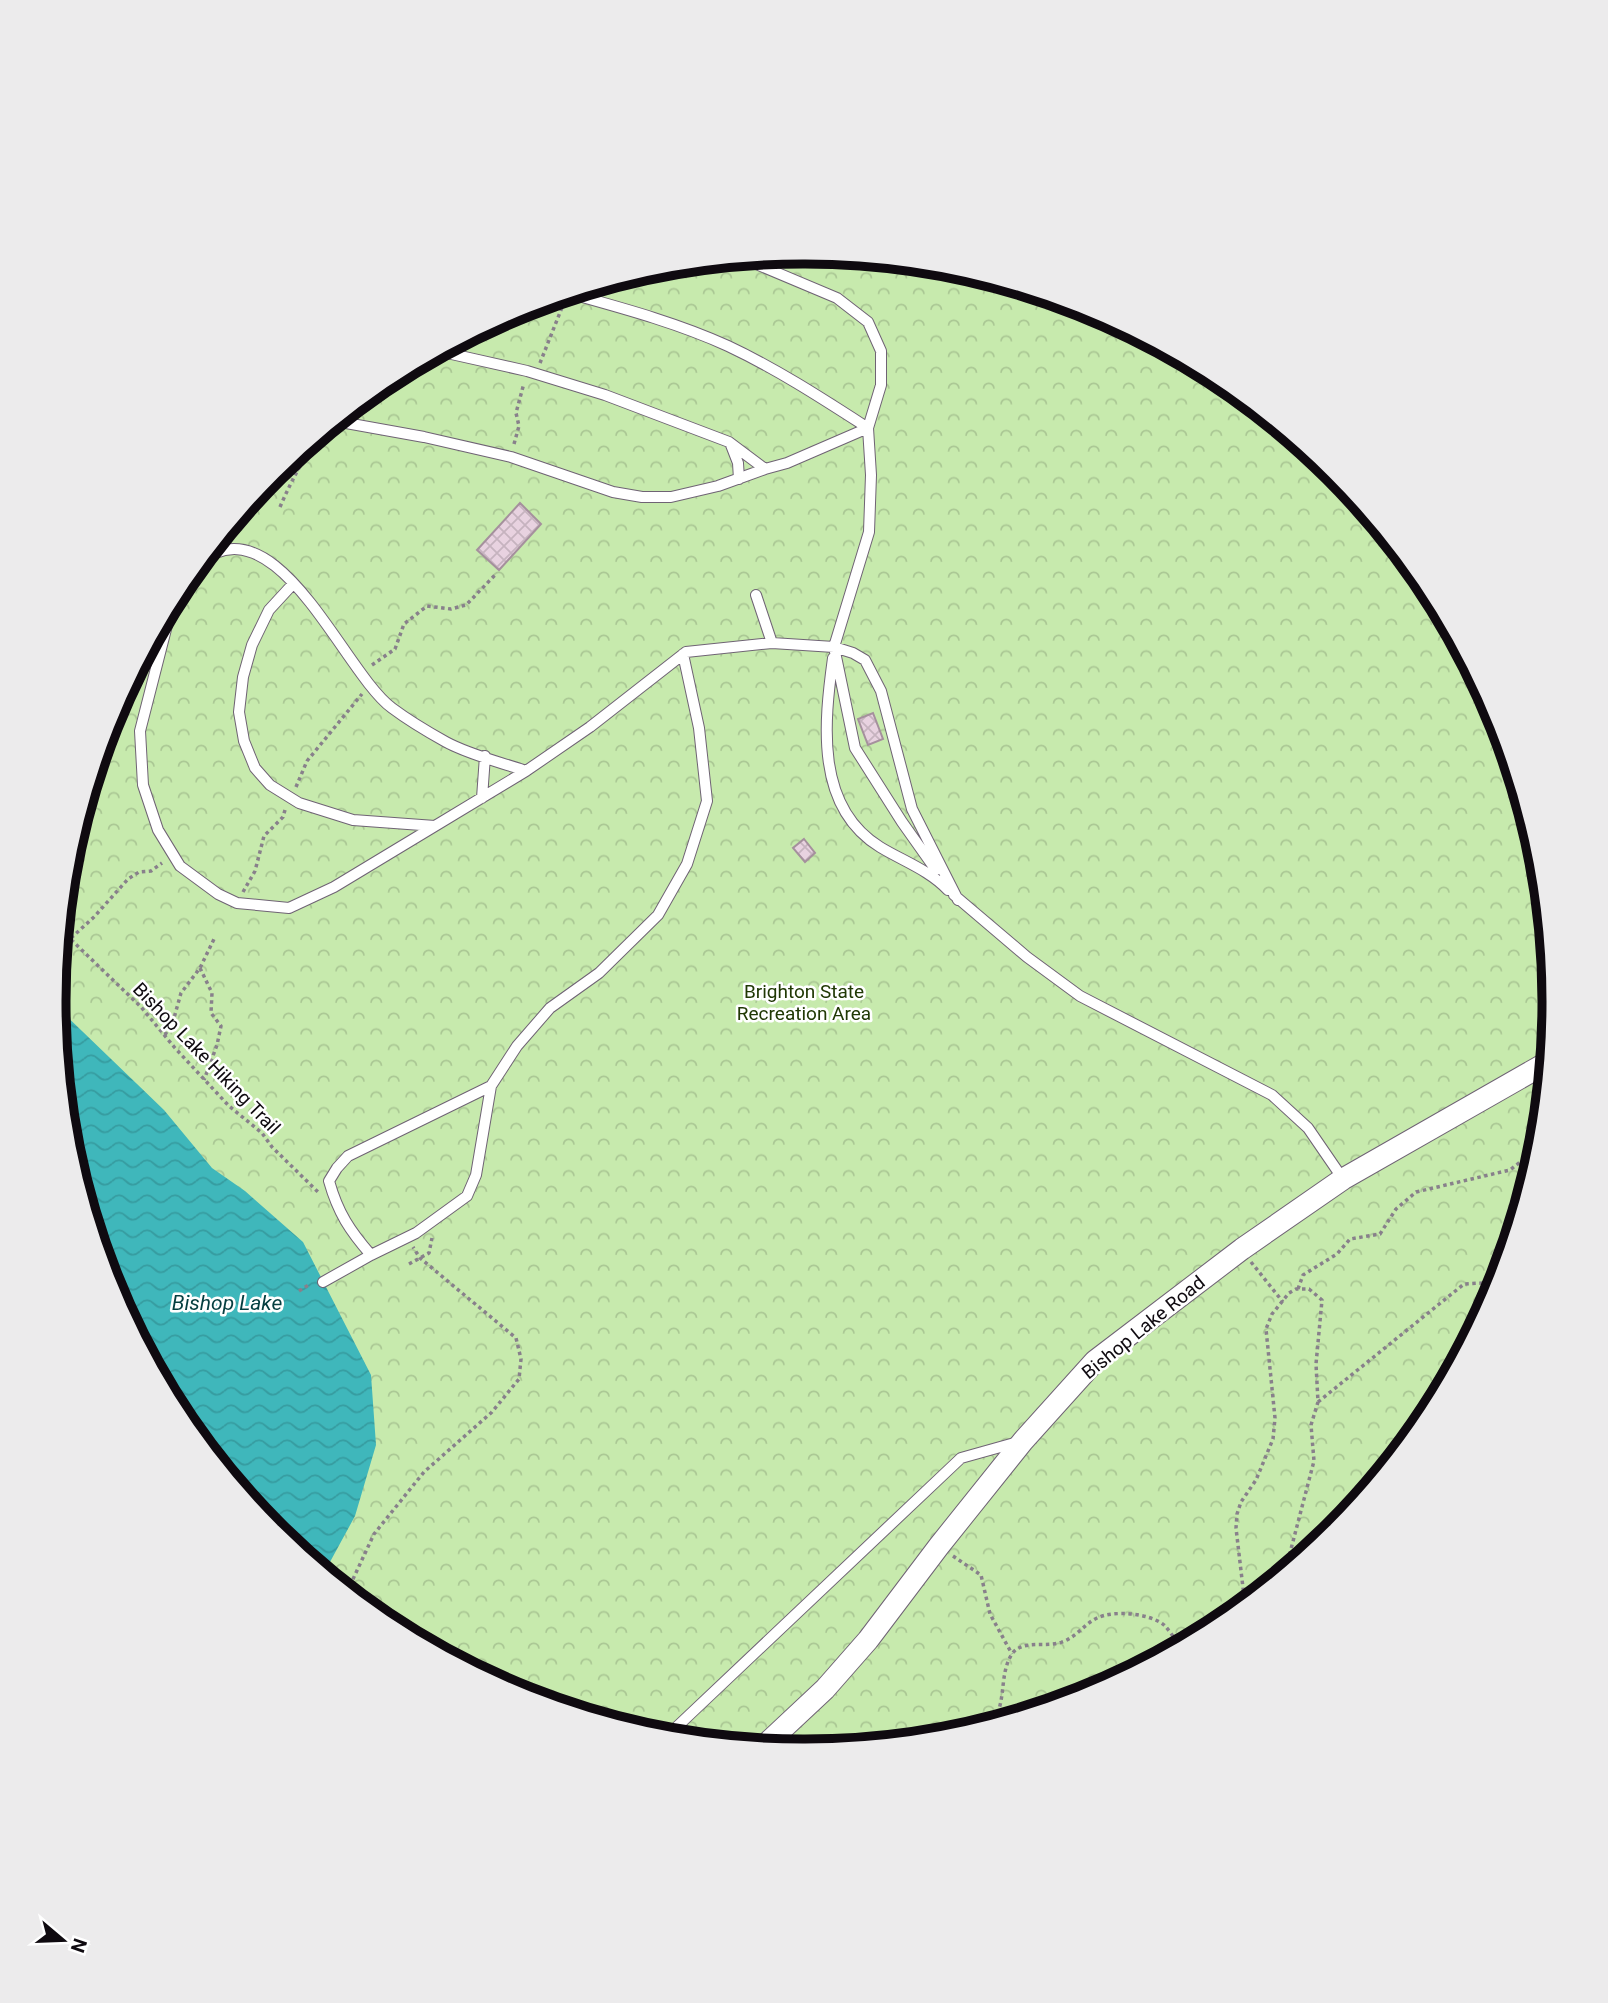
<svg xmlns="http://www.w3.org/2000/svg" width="1608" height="2003" font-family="Roboto,sans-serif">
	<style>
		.park { fill: url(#park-crowns) }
		.water { fill: url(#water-waves) }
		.building { fill: url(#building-cross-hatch); stroke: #a5909d; stroke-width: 2 }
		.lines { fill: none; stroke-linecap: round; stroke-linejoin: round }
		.lane-casing { stroke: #6f6374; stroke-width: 12 }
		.street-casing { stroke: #6f6374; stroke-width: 23 }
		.path { stroke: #88808b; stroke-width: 3.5; stroke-dasharray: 3.5 3.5; stroke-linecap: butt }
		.lane { stroke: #fff; stroke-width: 10 }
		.street { stroke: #fff; stroke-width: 21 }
		.labels { text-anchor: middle; stroke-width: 5; stroke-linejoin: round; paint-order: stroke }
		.park-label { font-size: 19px; fill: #203804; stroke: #fff }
		.street-label { font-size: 19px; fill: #0f0a10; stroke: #fff }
		.water-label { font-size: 21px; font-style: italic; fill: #053e40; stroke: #fff }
		.rim { fill: none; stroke: #0f0a10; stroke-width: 9 }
	</style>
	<defs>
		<pattern id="park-crowns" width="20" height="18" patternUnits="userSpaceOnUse" patternTransform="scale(1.75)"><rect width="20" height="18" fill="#c7eaad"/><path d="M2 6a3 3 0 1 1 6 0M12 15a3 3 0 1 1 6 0" fill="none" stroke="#aac794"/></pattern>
		<pattern id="water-waves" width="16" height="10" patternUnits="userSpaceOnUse" patternTransform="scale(1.75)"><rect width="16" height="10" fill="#3fb7bb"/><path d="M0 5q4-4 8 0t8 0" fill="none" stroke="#369ca0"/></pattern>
		<pattern id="building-cross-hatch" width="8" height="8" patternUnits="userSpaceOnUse" patternTransform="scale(1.75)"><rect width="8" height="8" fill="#e8d2e0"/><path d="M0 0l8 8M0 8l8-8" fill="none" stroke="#c6b3bf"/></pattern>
	</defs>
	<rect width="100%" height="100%" fill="#f9eefe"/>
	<!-- park -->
	<path class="park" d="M57 1001a747 747 0 1 1 1494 0a747 747 0 1 1-1494 0Z"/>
	<!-- water -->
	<path class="water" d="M 55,1005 L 164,1110 L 212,1168 L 245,1191 L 303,1242 L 371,1375 L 376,1445 L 355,1516 L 324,1573 L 274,1531 L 180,1418 L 111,1288 L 69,1147 Z"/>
	<!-- building -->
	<path class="building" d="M 520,503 L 541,524 L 499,570 L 477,550 Z
		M 873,713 L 883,739 L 868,745 L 858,719 Z
		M 804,839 L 815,853 L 805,862 L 793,848 Z"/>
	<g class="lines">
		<!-- lane casing -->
		<g class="lane-casing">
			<path id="lane" d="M 568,293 C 622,308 678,323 728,346 C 777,369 823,399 868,428 L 881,385 L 881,351 L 868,322 L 837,298 L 742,258
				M 335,421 L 424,437 L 511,457 L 613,492 L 642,497 L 671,497 L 718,486 L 765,469 L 729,442 L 605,395 L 527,371 L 438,351
				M 731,445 L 738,463 L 739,479
				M 765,469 L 787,463 L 868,428 L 871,475 L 869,532 L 834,647 L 855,748 L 902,822 L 936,870
				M 197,565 C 276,496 343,672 392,708 C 408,720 428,732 446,742 C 470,755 500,762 526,771
				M 292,585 L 269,610 L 252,645 L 243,677 L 239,712 L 244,741 L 255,768 L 270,785 L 299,803 L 353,820 L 435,826 L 526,771 L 590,727 L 686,652 L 772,643 L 834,647 L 853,653 L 865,660 L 881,691 L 912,809 L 958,900
				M 180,587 L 188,575
				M 756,595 L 772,643
				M 174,598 L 140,731 L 143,785 L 158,830 L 180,866 L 218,894 L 237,903 L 289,908 L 334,887 L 435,826
				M 833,658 C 824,723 815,807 880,847 C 903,861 929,870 948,890
				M 482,798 L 485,756
				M 954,895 L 1027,957 L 1080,996 L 1272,1095 L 1308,1128 L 1343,1179
				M 491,1086 L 517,1046 L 550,1008 L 599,973 L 658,915 L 687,864 L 707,801 L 699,728 L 683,654
				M 491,1086 L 476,1175 L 467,1196 L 416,1233 L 371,1255 C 350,1231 338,1213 329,1181 L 337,1168 L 348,1156 Z
				M 323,1282 L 371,1255
				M 665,1738 L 961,1458 L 1018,1442"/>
		</g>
		<!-- street casing -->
		<g class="street-casing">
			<path id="street" d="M 763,1747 L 825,1689 L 868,1640 L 939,1546 L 1023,1441 L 1095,1361 L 1242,1249 L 1343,1179 L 1548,1062"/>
		</g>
		<!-- path -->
		<path class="path" d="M 540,363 L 563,305
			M 514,444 L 519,426 L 516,413 L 524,383
			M 278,468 L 290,466 L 299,470
			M 280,507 C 289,486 299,467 311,447
			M 372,665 L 395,649 L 404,624 L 427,606 L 451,609 L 466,605 L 497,573
			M 296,787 L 307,761 L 362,694
			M 243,892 L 255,871 L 264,836 L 283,817 L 285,810
			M 61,930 L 141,1007 L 175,1048 L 229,1106 L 262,1133 L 272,1147 L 318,1192
			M 71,938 L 94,917 L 128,879 L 139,872 L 151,871 L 162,863
			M 200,968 L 212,993 L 211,1013 L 221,1026 L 217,1045 L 204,1080
			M 165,1035 L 174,1018 L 181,993 L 200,968 L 215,937
			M 1251,1262 L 1283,1302
			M 409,1264 L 429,1253 L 432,1238
			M 1298,1289 L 1303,1275 L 1337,1254 L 1350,1239 L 1380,1234 L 1396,1209 L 1416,1192 L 1510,1170 L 1539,1147
			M 299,1291 L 310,1284
			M 1318,1402 L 1464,1284 L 1499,1282
			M 953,1556 L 981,1575 L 990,1614 L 1012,1654
			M 347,1592 L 374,1534 L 424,1472 L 492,1412 L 519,1379 L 521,1359 L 516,1338 L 420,1258 L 413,1247
			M 1245,1605 L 1236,1528 L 1237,1514 L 1241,1502 L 1256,1480 L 1273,1439 L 1275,1418 L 1266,1329 L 1272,1314 L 1289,1293 L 1296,1289 L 1309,1289 L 1322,1300 L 1316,1364 L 1318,1402 L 1311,1425 L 1314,1461 L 1285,1572
			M 990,1725 C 1008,1706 998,1675 1012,1654 C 1022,1639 1047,1648 1062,1642 C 1077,1637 1084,1624 1097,1618 C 1114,1610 1149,1613 1164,1625 C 1170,1631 1175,1640 1181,1646"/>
		<!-- lane -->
		<use href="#lane" class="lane"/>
		<!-- street -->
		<use href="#street" class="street"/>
	</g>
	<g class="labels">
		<!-- park labels -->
		<g class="park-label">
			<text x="804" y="998">Brighton State<tspan x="804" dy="22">Recreation Area</tspan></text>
		</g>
		<!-- street labels -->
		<g class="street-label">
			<text transform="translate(207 1058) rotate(46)" y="7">Bishop Lake Hiking Trail</text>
			<text transform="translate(1143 1327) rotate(-39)" y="7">Bishop Lake Road</text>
		</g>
		<!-- water labels -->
		<g class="water-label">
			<text x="227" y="1310">Bishop Lake</text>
		</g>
	</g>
	<!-- crop -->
	<path d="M0 0H1608V2003H0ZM803 264H805A737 737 0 0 1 1542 1001V1002A737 737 0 0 1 805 1739H803A737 737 0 0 1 66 1002V1001A737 737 0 0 1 803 264Z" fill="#ecebec" fill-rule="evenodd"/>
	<path class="rim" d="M803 264H805A737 737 0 0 1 1542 1001V1002A737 737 0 0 1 805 1739H803A737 737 0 0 1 66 1002V1001A737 737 0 0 1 803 264Z"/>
	<!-- north arrow -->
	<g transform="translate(63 1940) rotate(109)" stroke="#ffffff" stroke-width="5" paint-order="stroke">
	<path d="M0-5L12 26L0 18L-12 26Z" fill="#0f0a10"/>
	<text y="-10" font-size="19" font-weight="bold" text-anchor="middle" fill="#0f0a10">N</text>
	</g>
</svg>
